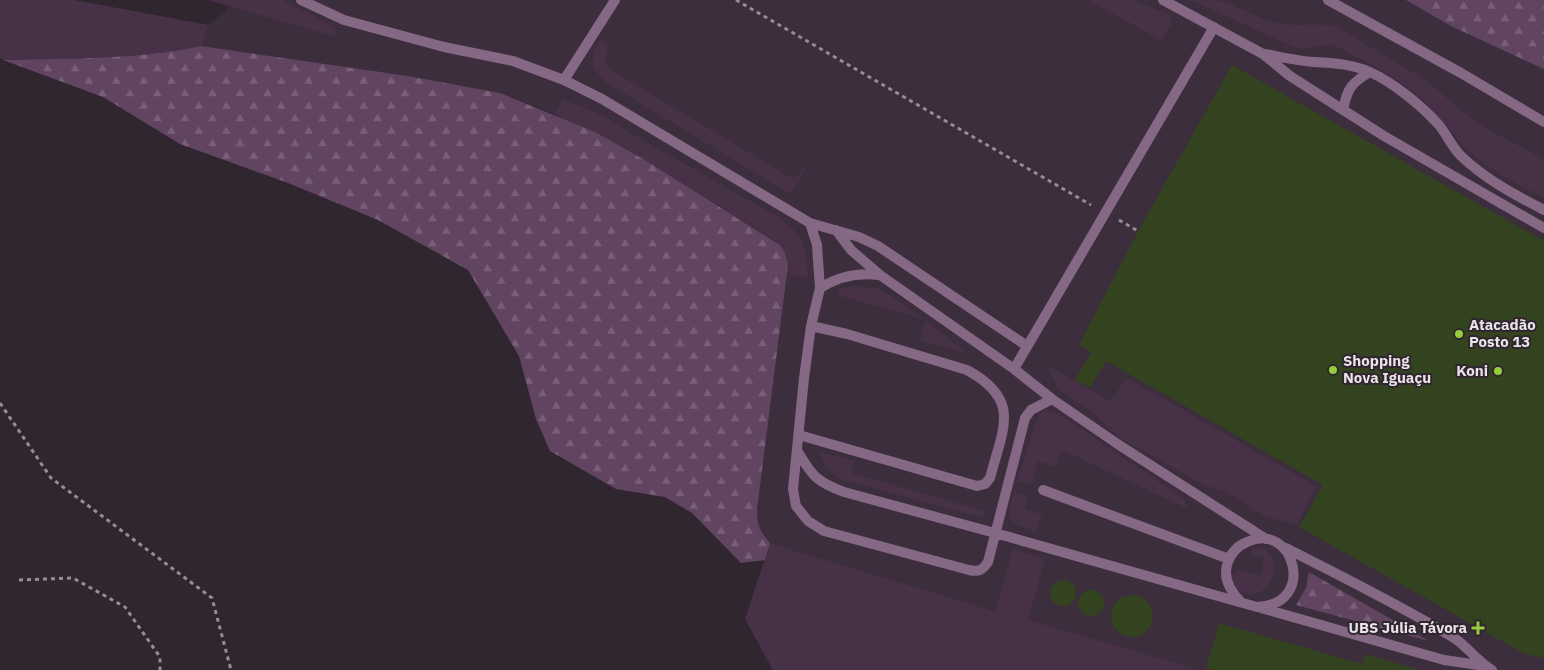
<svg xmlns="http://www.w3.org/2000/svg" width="1544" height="670" font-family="'IBM Plex Sans',sans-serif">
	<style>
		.built { fill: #3d2e3d }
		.green { fill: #473147 }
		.forest { fill: url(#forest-firs) }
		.building { fill: #33421f }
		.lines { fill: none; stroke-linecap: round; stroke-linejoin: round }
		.path { stroke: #968d95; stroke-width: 3; stroke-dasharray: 4 4; stroke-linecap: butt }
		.lane { stroke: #856883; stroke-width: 10 }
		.poi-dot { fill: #95cc3b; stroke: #302630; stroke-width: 2 }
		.labels { text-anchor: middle; stroke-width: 4; stroke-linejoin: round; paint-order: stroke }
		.poi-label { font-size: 15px; font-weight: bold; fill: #eae3e9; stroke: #302630; text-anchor: start }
	</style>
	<defs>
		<pattern id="forest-firs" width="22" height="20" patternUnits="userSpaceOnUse" patternTransform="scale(1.25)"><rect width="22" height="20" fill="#614460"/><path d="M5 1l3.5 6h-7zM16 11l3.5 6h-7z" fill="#785f77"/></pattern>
	</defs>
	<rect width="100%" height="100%" fill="#302630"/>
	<!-- built -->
	<path class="built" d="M 237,0 L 1544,0 L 1544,670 L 1201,670 L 996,611 L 770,543 L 761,533 L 757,523 L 757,510 L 788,265 L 554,114 L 500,93 L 408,76 L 201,46 L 209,25 Z"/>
	<!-- green -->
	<path class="green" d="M 0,0 L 74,0 L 209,25 L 201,46 C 137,60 69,58 3,60 L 0,58 Z
		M 208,0 L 282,0 L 335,27 L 337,37 Z
		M 1089,0 L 1133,0 L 1170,15 L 1172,23 L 1161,40 Z
		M 1191,0 C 1201,0 1213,0 1222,1 C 1243,8 1263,22 1285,24 C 1303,27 1321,21 1339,28 L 1430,83 L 1459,109 L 1484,127 L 1544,159 L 1544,198 L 1504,177 L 1479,160 L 1461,143 L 1431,108 L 1416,93 L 1371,64 L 1331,44 L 1302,49 L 1294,47 Z
		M 601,41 L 610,46 C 605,57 602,64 614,72 L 795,180 L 804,165 L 806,167 L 790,194 L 607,83 C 591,69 587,59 601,41 Z
		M 563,99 L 605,117 L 651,145 L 777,216 C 805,237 806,243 808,278 L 787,273 C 789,262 786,254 780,244 L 645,160 L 595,132 L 554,114 Z
		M 853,286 L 876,288 L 891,296 L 925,320 L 970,356 L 957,350 L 920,341 L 925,319 L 837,295 L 839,290 Z
		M 1045,364 L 1110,401 L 1127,378 L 1316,486 L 1297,525 L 1268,517 L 1249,508 L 1238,498 L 1218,489 L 1204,485 L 1122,439 L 1093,412 L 1059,390 Z
		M 1044,411 L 1059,414 L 1184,499 L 1188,509 L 1062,450 L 1056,467 L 1038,461 L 1031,485 L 1017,482 L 1037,418 L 1039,414 Z
		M 819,452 L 854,461 L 851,473 L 985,511 L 983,518 L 840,479 L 827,469 Z
		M 1014,491 L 1028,496 L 1025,509 L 1042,515 L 1036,532 C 1006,521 1006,522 1014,491 Z
		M 770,543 L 995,611 L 1013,549 L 1045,559 L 1028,620 L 1201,670 L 773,670 L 745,619 Z
		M 1258,548 C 1296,554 1261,622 1230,582 L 1232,575 L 1238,570 L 1260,575 L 1264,558 L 1250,553 L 1253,549 Z"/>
	<!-- forest -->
	<path class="forest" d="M 1406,0 L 1544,0 L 1544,69 L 1451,26 Z
		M 201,46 L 408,76 L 500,93 L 595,132 L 645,160 L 780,245 L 785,253 L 788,265 L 757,510 C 757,525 760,532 770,543 L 765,560 L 741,563 L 692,513 L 665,497 L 616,489 L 550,451 L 536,419 L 519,356 L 468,270 L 378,220 L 288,183 L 180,144 L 103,97 L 3,60 C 69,58 137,60 201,46 Z
		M 1309,572 L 1429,641 L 1296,605 L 1306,588 Z"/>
	<!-- building -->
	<path class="building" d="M 1232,65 L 1544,241 L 1544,658 L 1525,654 L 1299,527 L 1323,485 L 1106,361 L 1090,388 L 1075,380 L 1091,352 L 1079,345 L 1138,231 Z
		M1050 593a13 13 0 1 1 26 0a13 13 0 1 1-26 0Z
		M1078 603a13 13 0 1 1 26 0a13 13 0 1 1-26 0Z
		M1111 616a21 21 0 1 1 42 0a21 21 0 1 1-42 0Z
		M 1219,623 L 1362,664 L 1365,654 L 1420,670 L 1213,670 L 1206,668 Z"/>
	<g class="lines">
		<!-- path -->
		<path class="path" d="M 736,0 L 1091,205
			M 1119,220 L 1138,231
			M 0,403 L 51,478 L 212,598 L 231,670
			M 19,580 L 73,578 L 125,607 L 160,657 L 160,670"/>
		<!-- lane -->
		<path class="lane" d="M 301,0 L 344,20 L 444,47 L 513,61 L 564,80 L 602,99 L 810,223 L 859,237 L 878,246 L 1027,346
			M 1163,0 L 1263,54 L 1290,76 L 1384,136 L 1544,228
			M 1328,0 L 1461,73 L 1544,122
			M 1265,54 C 1281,57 1298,61 1314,62 C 1333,63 1352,64 1370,72 C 1394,83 1422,106 1439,125 C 1447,135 1452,147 1461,156 C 1485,179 1515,195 1544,210
			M 564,80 L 615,0
			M 1343,110 C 1347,89 1351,83 1370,72
			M 810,223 L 817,245 L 820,288 L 811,326 L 804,378 L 793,489 L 796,506 L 808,521 L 824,531 L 969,570 C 978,572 982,571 988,562 L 1025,418 L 1031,410 L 1052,399
			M 836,230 L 851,250 L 880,275 L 1014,369 L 1052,399 L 1119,445 L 1266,539
			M 820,288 C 839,276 857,272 879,275
			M 1014,369 C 1080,255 1147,141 1214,27
			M 799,435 L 977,486 L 985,484 L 990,478 C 1003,428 1022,400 967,370 L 847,334 L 811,326
			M 798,452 C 812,476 817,482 844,492 L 995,533 L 1257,607 C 1318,605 1294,520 1247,542 C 1237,546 1230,554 1227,565 C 1223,580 1231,592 1241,602
			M 1043,490 L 1229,559
			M 1286,548 C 1342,577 1400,605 1454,638 C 1468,647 1478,662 1492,670
			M 1261,608 L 1444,660 L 1485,666"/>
	</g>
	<!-- markers -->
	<g class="poi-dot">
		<circle cx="1459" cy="334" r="5"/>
		<circle cx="1333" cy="370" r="5"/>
		<circle cx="1498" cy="371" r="5"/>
		<path d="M1475.5 620.5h5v5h5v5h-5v5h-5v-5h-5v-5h5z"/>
	</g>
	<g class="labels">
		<!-- poi labels -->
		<g class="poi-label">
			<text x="1469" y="330">Atacadão<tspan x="1469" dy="17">Posto 13</tspan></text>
			<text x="1343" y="366">Shopping<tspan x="1343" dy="17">Nova Iguaçu</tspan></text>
			<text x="1488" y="376" text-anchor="end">Koni</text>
			<text x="1467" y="633" text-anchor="end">UBS Júlia Távora</text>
		</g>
	</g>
</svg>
